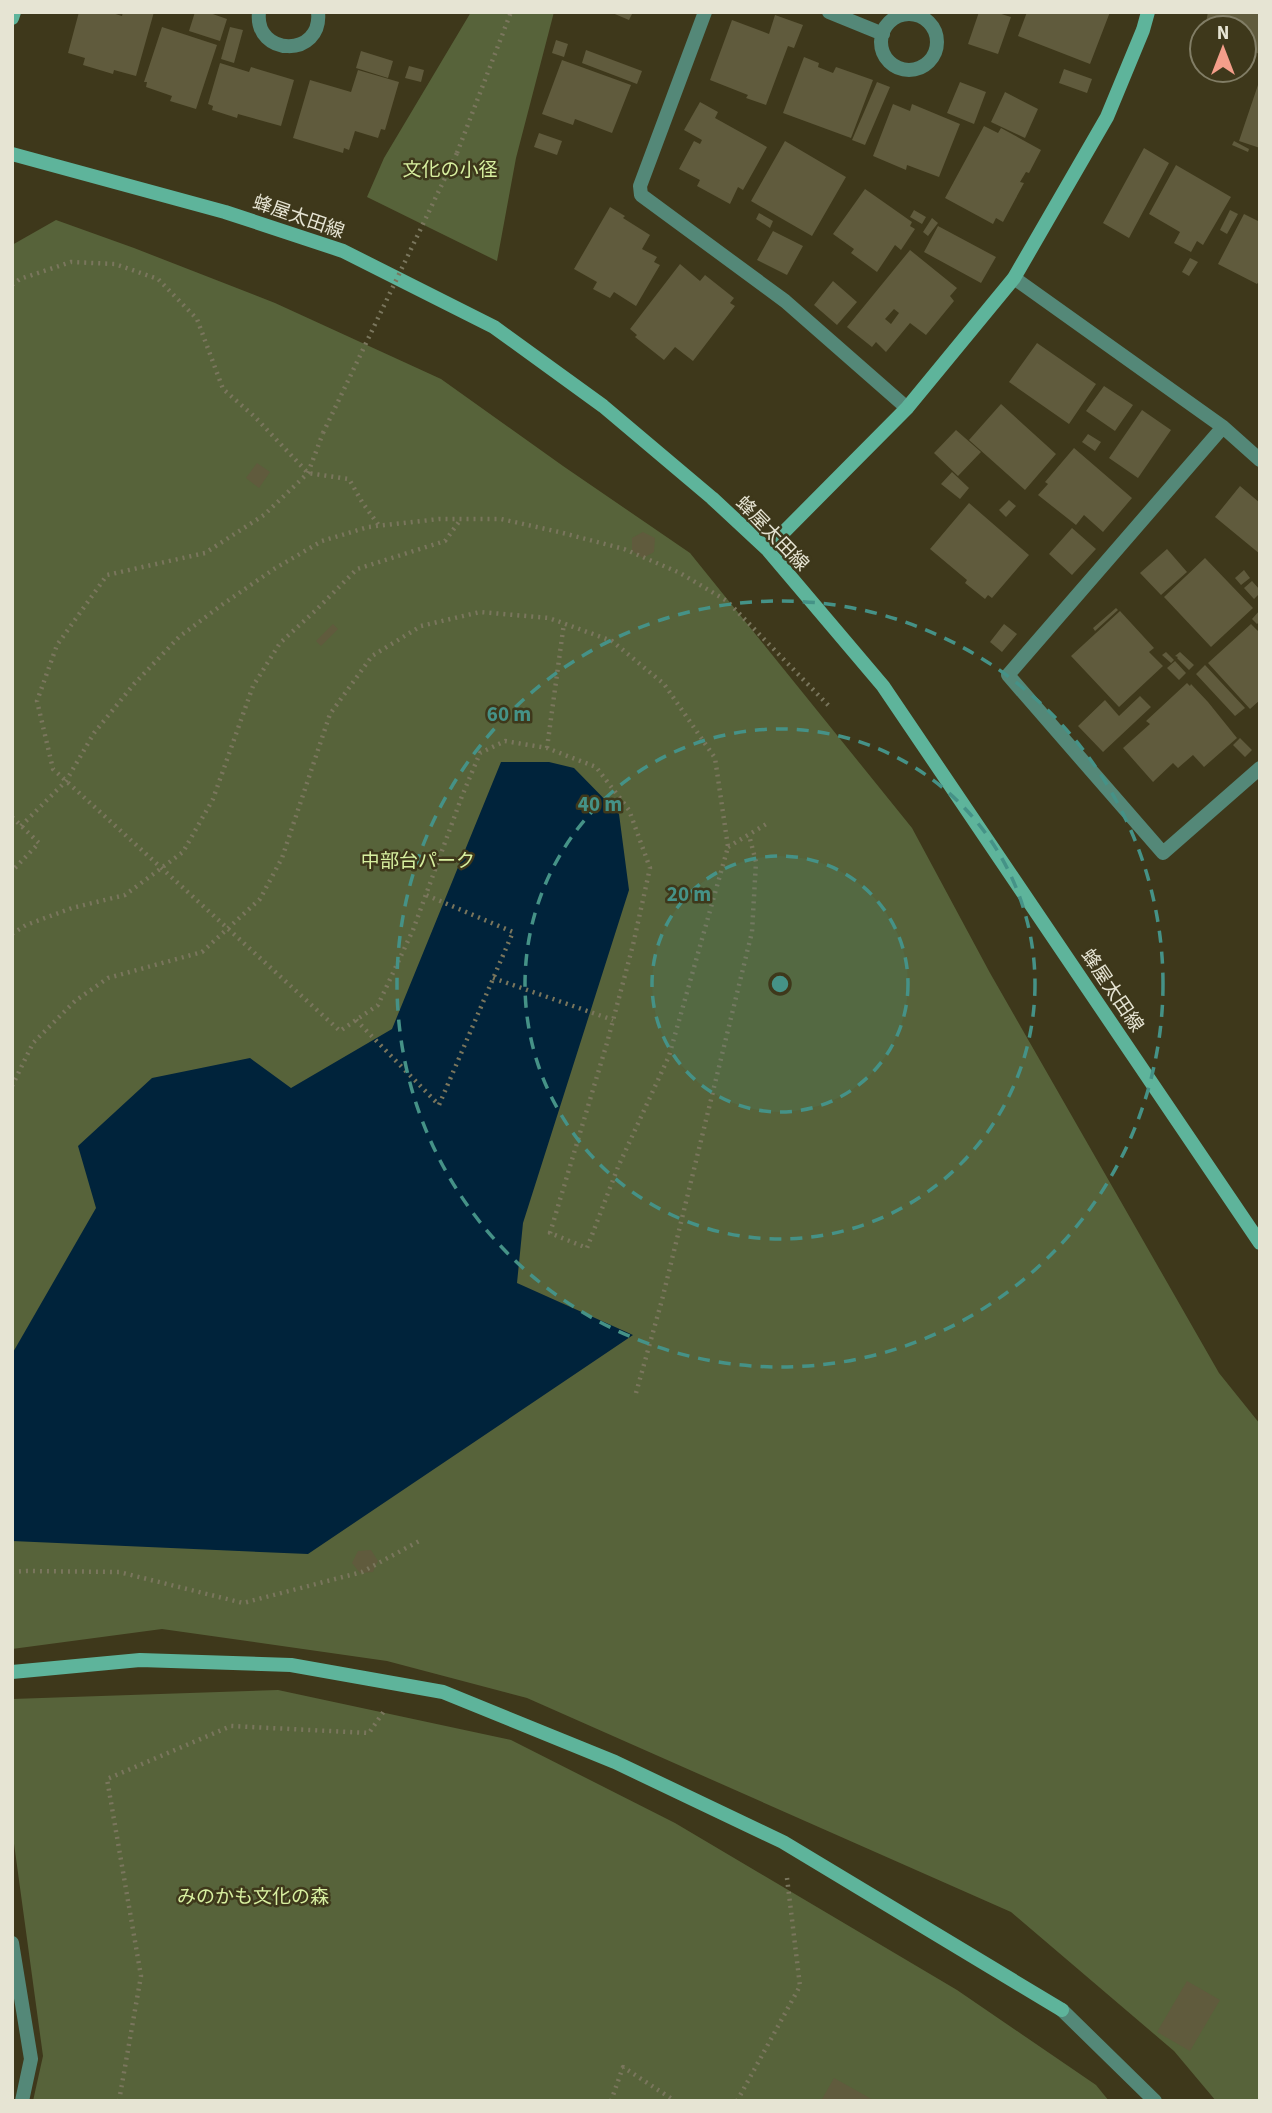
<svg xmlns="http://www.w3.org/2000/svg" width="1272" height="2113" font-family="'Source Sans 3','Noto Sans JP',sans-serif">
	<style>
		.green { fill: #57633a }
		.water { fill: #00233b }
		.building { fill: #605b3d; fill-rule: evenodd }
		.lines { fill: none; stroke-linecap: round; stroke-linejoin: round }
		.path { stroke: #7a765d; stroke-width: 4.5; stroke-dasharray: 2 5; stroke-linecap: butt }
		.lane { stroke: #548878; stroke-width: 14 }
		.street { stroke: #548878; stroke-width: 14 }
		.secondary { stroke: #5eb49b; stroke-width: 14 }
		.path-bridge { stroke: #7a765d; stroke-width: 4.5; stroke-dasharray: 2 5; stroke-linecap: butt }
		.ring { fill: none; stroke: #459287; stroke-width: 3.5; stroke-dasharray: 12 9 }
		.labels { text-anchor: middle; stroke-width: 5; stroke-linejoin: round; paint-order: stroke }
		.park-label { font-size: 19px; fill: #d8f0a0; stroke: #3e381b }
		.street-label { font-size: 19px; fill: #e6e4d3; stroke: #3e381b }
		.centre { fill: #459287; stroke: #3e381b; stroke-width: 3.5 }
		.ring-label { font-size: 21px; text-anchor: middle; font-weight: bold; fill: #459287; stroke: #3e381b; stroke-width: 5; stroke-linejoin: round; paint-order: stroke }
	</style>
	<rect width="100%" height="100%" fill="#3e381b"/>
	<!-- green -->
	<path class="green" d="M 471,12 L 554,12 L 516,158 L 497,261 L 367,197 L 384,158 Z
		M 56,220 L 134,248 L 275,303 L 441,379 L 563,466 L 690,553 L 912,828 L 990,973 L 1219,1373 L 1260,1424 L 1260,2101 L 1216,2101 L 1174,2051 L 1011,1912 L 527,1698 L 387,1661 L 162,1629 L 12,1649 L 12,245 Z
		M 278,1690 L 511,1740 L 675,1823 L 957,1990 L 1096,2085 L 1109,2101 L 33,2101 L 43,2056 L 12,1829 L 12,1699 Z"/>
	<!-- water -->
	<path class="water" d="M 501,762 L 549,762 L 574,768 L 619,814 L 629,890 L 523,1223 L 517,1283 L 633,1335 L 308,1554 L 12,1541 L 12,1354 L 96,1208 L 78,1146 L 152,1078 L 250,1058 L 291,1088 L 392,1029 Z"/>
	<!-- building -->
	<path class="building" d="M 79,12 L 109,12 L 122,16 L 123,12 L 154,12 L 136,76 L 114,70 L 113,74 L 83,65 L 85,58 L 68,53 Z
		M 195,12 L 207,12 L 227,19 L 220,41 L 189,31 Z
		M 610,12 L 633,12 L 629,20 Z
		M 979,12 L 995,12 L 1011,17 L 998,54 L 968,44 Z
		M 1027,12 L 1110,12 L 1090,64 L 1018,36 Z
		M 1208,12 L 1260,12 L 1260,54 L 1244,49 L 1244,28 L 1205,28 Z
		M 775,15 L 803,25 L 794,48 L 788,46 L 766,105 L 746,98 L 748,95 L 710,80 L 732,20 L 769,34 Z
		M 162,27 L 217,45 L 196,109 L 170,101 L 172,96 L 146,87 L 147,82 L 144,82 Z
		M 230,27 L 243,30 L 234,63 L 221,59 Z
		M 556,40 L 568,44 L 564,57 L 552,53 Z
		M 586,50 L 642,71 L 637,84 L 582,63 Z
		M 361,51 L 393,61 L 388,78 L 356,68 Z
		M 804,57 L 819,63 L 818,67 L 833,73 L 836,67 L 873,80 L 851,138 L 783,113 Z
		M 562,60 L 631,85 L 612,133 L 575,119 L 573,125 L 542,114 Z
		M 220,63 L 249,72 L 251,67 L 294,80 L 281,126 L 238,114 L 237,118 L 212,110 L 213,106 L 208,104 Z
		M 409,66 L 424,70 L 421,82 L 405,78 Z
		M 1064,69 L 1092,79 L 1087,93 L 1059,83 Z
		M 358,70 L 399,82 L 385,130 L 381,129 L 378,138 L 355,131 L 349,150 L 344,148 L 343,153 L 293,138 L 310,80 L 351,92 Z
		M 877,82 L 890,87 L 865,145 L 852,140 Z
		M 960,82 L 986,92 L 974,124 L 947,113 Z
		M 1259,82 L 1260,82 L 1260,148 L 1239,141 Z
		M 1005,92 L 1038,109 L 1025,138 L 991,122 Z
		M 700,102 L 718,112 L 715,118 L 767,147 L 743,190 L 738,187 L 730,204 L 697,186 L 700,180 L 679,169 L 694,141 L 700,144 L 702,140 L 684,130 Z
		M 893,104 L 910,111 L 912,104 L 960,124 L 939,177 L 907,165 L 906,170 L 873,156 Z
		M 984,126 L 998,133 L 1001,128 L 1041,150 L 1029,173 L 1026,172 L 1020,182 L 1024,183 L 1003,222 L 996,218 L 993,224 L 945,198 Z
		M 539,133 L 562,141 L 557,155 L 534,147 Z
		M 785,141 L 846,177 L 812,236 L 751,201 Z
		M 1234,141 L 1249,149 L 1248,152 L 1232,145 Z
		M 1144,148 L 1169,163 L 1129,238 L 1103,223 Z
		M 1176,165 L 1231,197 L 1203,245 L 1197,241 L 1191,252 L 1174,243 L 1180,232 L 1149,214 Z
		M 865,189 L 912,222 L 910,226 L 915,229 L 901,250 L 895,245 L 877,272 L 851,253 L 854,249 L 833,234 Z
		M 610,207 L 625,216 L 623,218 L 650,235 L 642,249 L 657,257 L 654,262 L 660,265 L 636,306 L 614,292 L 610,298 L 593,289 L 597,282 L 574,269 Z
		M 914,210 L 926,217 L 922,224 L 910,217 Z
		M 1230,210 L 1238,214 L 1227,234 L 1220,230 Z
		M 759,213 L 773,221 L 770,228 L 756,219 Z
		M 1244,214 L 1260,222 L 1260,280 L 1257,284 L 1218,264 Z
		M 932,218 L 938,223 L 928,236 L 923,232 Z
		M 938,226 L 996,257 L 981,283 L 924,252 Z
		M 773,231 L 803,246 L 787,275 L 757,260 Z
		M 910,250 L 957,288 L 950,296 L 954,301 L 926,335 L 910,323 L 886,352 L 876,342 L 872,347 L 847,327 ZM 894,309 L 899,313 L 891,324 L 885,319 Z
		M 1190,258 L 1198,262 L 1189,276 L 1182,272 Z
		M 680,264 L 700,281 L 705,275 L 734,298 L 730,303 L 735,306 L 693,361 L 675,347 L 664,360 L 635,337 L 637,335 L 630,329 Z
		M 833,281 L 857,302 L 837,325 L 814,305 Z
		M 1037,343 L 1096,384 L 1069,424 L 1009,382 Z
		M 1104,386 L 1133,405 L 1115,431 L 1086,411 Z
		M 1001,404 L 1056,454 L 1025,490 L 969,440 Z
		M 1142,410 L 1171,430 L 1138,478 L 1109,458 Z
		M 956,430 L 981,452 L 958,476 L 934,453 Z
		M 1088,434 L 1101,442 L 1095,451 L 1082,442 Z
		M 1074,448 L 1132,498 L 1103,532 L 1084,515 L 1076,525 L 1038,495 L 1048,484 L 1045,482 Z
		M 257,463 L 270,472 L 259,488 L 246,478 Z
		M 952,472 L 969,488 L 960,499 L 941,484 Z
		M 1240,486 L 1260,503 L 1260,554 L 1215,517 Z
		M 1009,500 L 1016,506 L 1006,517 L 999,510 Z
		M 969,503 L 1029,555 L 992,598 L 988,595 L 985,599 L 965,583 L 967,580 L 930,549 Z
		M 1072,528 L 1096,549 L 1072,575 L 1049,554 Z
		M 643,532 L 655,538 L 654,552 L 643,558 L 632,551 L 632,538 Z
		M 1167,549 L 1187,572 L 1161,595 L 1140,573 Z
		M 1205,558 L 1253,608 L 1211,647 L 1164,597 Z
		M 1244,570 L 1250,578 L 1241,585 L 1235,578 Z
		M 1252,581 L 1260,590 L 1260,593 L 1254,599 L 1244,588 Z
		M 1116,608 L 1118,610 L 1095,631 L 1093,628 Z
		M 1260,610 L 1260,621 L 1257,624 L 1252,619 Z
		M 1120,611 L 1154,648 L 1149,652 L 1163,666 L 1119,707 L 1071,656 Z
		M 333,624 L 338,629 L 321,646 L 316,641 Z
		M 1004,624 L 1017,634 L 1002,652 L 990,642 Z
		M 1251,624 L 1260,633 L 1260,700 L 1250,709 L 1208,663 Z
		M 1166,652 L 1174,660 L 1171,663 L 1162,655 Z
		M 1180,652 L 1194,665 L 1189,670 L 1177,658 L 1178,657 L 1175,656 Z
		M 1175,661 L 1186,673 L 1179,680 L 1167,668 Z
		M 1205,665 L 1245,708 L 1235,716 L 1196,674 Z
		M 1187,683 L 1190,686 L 1191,684 L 1208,702 L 1237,738 L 1204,767 L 1193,755 L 1178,768 L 1173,763 L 1153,782 L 1123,748 L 1150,724 L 1146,721 Z
		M 1140,696 L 1151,707 L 1103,752 L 1078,726 L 1105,700 L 1119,716 Z
		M 1240,738 L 1252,750 L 1245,757 L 1233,745 Z
		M 371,1550 L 378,1561 L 373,1572 L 360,1573 L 352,1563 L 358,1551 Z
		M 1187,1981 L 1220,2000 L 1190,2051 L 1157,2032 Z
		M 834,2078 L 875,2101 L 821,2101 Z"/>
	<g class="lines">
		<!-- path -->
		<path class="path" d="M 457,153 L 511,12
			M 12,285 L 20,279 L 71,262 L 115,264 L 158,279 L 197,319 L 223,389 L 255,417 L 308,473 L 349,479 L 362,502 L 380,527
			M 547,748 L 564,623
			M 12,817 L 39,843 L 12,871
			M 21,826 L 66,781 L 94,733 L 134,684 L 179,637 L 223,604 L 274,569 L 322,541 L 368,527 L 439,519 L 501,519 L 559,532 L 624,549 L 680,573 L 727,601 L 829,706
			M 728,847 L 768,823
			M 12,934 L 26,925 L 72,908 L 125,895 L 183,852 L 213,799 L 253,686 L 280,643 L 316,610 L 357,569 L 445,541 L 461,519
			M 493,978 L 613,1020
			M 356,1020 L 439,1105 L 513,932 L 426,895
			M 12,1086 L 33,1043 L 75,1001 L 108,978 L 202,952 L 260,899 L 282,858 L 330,714 L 372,656 L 421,626 L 480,612 L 549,618 L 612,641 L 664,684 L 715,758 L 728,847 L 669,1056 L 618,1167 L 587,1248 L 550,1233 L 607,1043 L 633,945 L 650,868 L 629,810 L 596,767 L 547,748 L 505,741 L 480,753 L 462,796 L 413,930 L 378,1005 L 340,1031 L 53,769 L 37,701 L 57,645 L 107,575 L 205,553 L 264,515 L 308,473 L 323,433
			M 636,1393 L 662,1300 L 752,932 L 756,862 L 749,835
			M 12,1572 L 26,1571 L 119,1572 L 243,1603 L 362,1572 L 421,1540
			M 119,2101 L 141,1976 L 107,1779 L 231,1726 L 369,1733 L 384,1711
			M 611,2101 L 623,2067 L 675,2101
			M 737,2101 L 800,1986 L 787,1878"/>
		<!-- lane -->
		<path class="lane" d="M 259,12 C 254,57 323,58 318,12
			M 829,12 L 883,34
			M881 42a28 28 0 1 1 56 0a28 28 0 1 1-56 0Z"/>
		<!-- street -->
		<path class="street" d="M 705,12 L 640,186 L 641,195 L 785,301 L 907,408
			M 1014,278 L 1223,427 L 1260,460
			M 1223,427 L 1008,675 L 1163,853 L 1260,768
			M 12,1943 L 31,2059 L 22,2101
			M 1062,2010 L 1155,2101"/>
		<!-- secondary -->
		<path class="secondary" d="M 12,18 L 14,12
			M 12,154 L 225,212 L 343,251 L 494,327 L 603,406 L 712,498 L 767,549 L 883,686 L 1260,1243
			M 767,549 L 907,408 L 1014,278 L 1107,117 L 1143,30 L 1148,12
			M 12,1672 L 140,1660 L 291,1665 L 443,1692 L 615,1762 L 783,1842 L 1062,2010"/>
		<!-- path-bridge -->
		<path class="path-bridge" d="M 323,433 L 457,153"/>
	</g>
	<!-- distance rings -->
	<circle cx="780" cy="984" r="128" fill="#459287" fill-opacity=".12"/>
	<g class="ring">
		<circle cx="780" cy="984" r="128"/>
		<circle cx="780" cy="984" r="255"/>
		<circle cx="780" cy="984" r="383"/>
	</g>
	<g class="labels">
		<!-- park labels -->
		<g class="park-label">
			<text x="450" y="176">文化の小径</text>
			<text x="418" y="867">中部台パーク</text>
			<text x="253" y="1903">みのかも文化の森</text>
		</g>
		<!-- street labels -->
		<g class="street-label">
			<text transform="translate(299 216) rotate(19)" y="7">蜂屋太田線</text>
			<text transform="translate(773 533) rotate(46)" y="7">蜂屋太田線</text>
			<text transform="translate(1113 990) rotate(56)" y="7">蜂屋太田線</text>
		</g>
	</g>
	<circle cx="780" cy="984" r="10" class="centre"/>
	<g class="ring-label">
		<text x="509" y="721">60 m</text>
		<text x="600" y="811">40 m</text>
		<text x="689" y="901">20 m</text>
	</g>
	<!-- border -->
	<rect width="1272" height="2113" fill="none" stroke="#e6e4d3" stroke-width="28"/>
	<!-- north arrow -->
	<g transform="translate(1223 49)"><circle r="33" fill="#3e381b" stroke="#817d65" stroke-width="2"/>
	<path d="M0-5L12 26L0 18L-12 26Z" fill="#f49e8a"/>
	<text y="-10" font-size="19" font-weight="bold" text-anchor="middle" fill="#e6e4d3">N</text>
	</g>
</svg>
